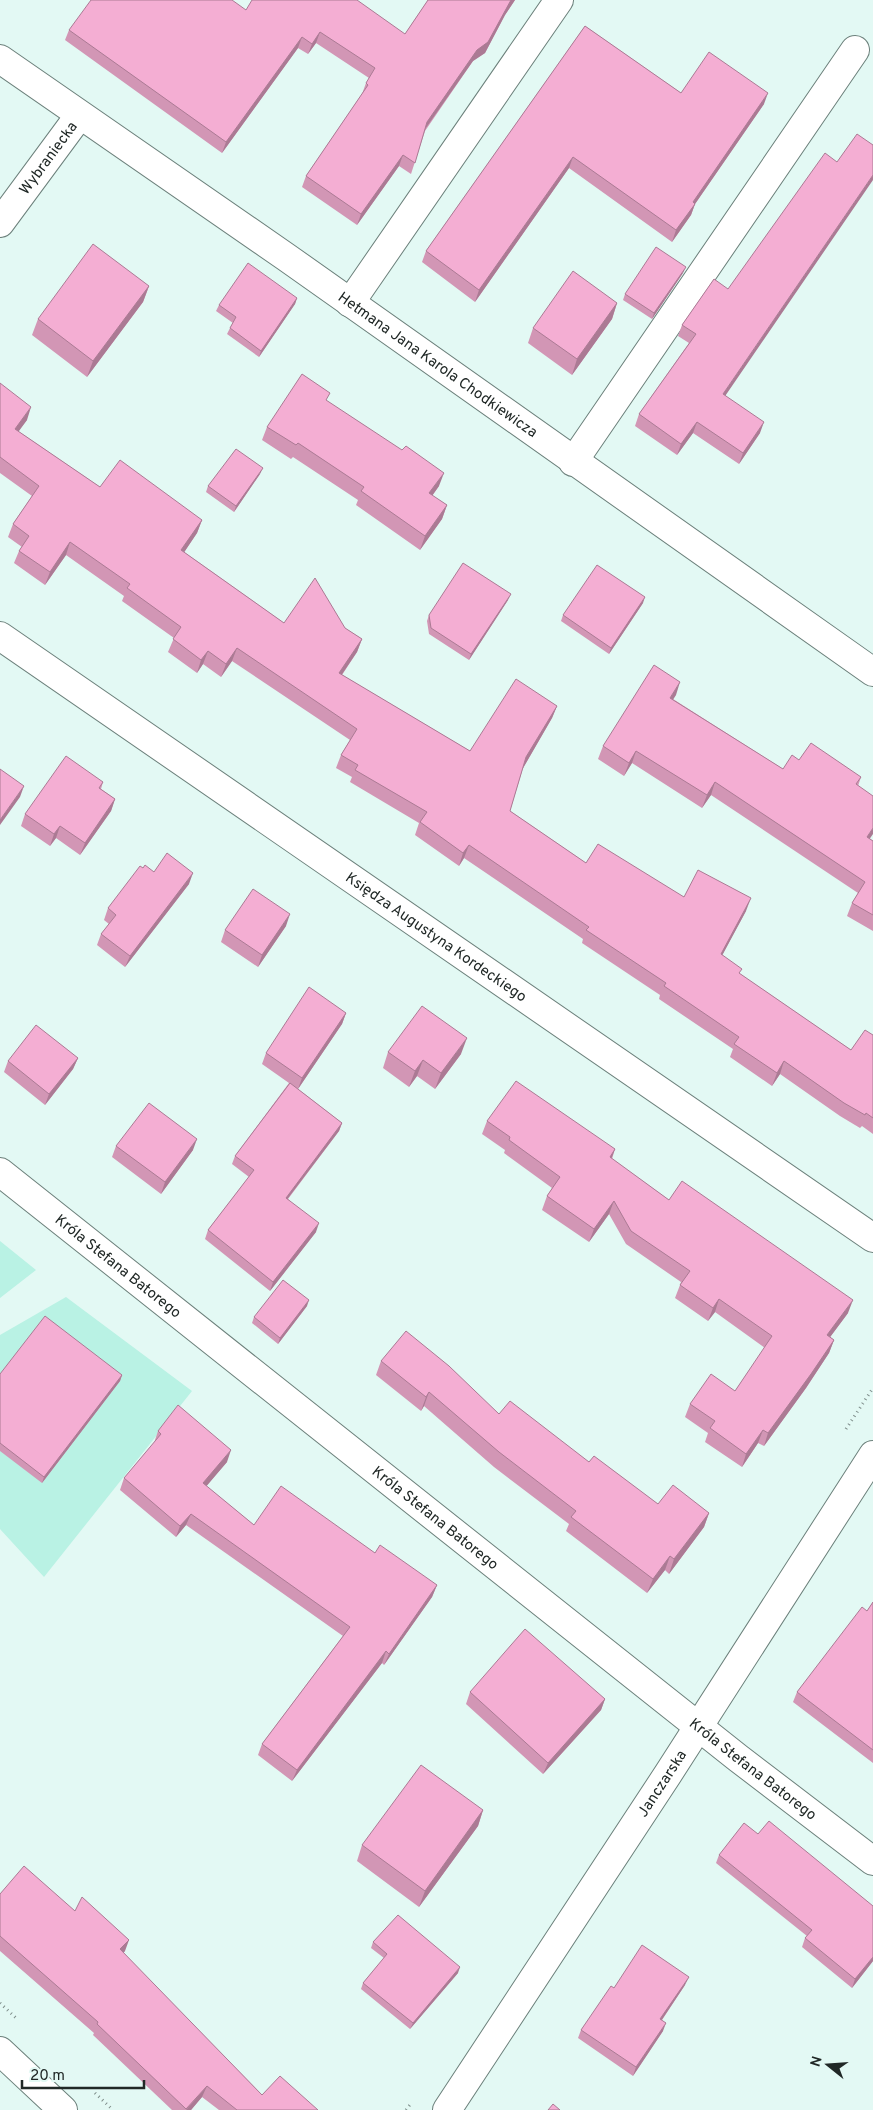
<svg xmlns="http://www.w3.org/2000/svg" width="873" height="2110" font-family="Overpass,sans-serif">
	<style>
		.green { fill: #b9f2e4 }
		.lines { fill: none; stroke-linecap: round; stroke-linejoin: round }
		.minor-casing { stroke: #6c807b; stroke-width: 30 }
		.path { stroke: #7e8d8a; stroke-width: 3; stroke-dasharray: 1 4; stroke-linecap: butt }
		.minor { stroke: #fff; stroke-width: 28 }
		.wall { fill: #d296b5 }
		.shaded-wall { fill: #ab7a94 }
		.building { fill: #f4aed3; stroke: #ab7a94 }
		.labels { text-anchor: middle; stroke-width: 4.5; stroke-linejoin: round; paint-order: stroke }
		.street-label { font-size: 15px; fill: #202826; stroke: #e3f9f4 }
	</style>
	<rect width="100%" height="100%" fill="#e3f9f4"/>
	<!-- green -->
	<path class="green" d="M 0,1241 L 36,1270 L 0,1298 Z
		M 66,1297 L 192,1391 L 44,1577 L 0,1529 L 0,1335 Z"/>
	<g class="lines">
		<!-- minor casing -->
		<g class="minor-casing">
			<g id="minor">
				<path id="s1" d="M 0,59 L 286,257 L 873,672"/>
				<path id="s2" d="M 0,223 L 79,116"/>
				<path d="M 350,303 L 559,0"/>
				<path d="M 573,462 L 855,50"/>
				<path id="s3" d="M 0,636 L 873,1238"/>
				<path id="s4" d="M 0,1172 L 738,1758 L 873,1861"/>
				<path d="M 0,2051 L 63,2110"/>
				<path id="s5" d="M 447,2110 L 668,1774 L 873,1455"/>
			</g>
		</g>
		<!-- path -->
		<path class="path" d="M 846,1429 L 873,1388
			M 0,2003 L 16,2018
			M 95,2093 L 113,2110
			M 406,2110 L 412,2102"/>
		<!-- minor -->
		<use href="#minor" class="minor"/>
	</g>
	<!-- wall -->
	<path class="wall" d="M 428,0 L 515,0 L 505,15 L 485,53 L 473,61 L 425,131 L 411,174 L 399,166 L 357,225 L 302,187 L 306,176 L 362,94 L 366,83 L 369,78 L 316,43 L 308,54 L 298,48 L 222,153 L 65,40 L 69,30 L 246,10 L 405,34 Z
		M 585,26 L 681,93 L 764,104 L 695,204 L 691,215 L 672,242 L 569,168 L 475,302 L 422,262 L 426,251 Z
		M 683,273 L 652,319 L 623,300 L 625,294 Z
		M 714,279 L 725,395 L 760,433 L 739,464 L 693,433 L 677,455 L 635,426 L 639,414 L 689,343 L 678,336 L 682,325 Z
		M 149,286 L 143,302 L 87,377 L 32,335 L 38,319 Z
		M 297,298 L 295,304 L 259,357 L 227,334 L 230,328 L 233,323 L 216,311 L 219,305 Z
		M 617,303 L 612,319 L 572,375 L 528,343 L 533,328 Z
		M 0,383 L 27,420 L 18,431 L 100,487 L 202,520 L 197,533 L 184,552 L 284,623 L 345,628 L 362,639 L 357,652 L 342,675 L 470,751 L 557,706 L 552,718 L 523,768 L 510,811 L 586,863 L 684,897 L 746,911 L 722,955 L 740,974 L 851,1050 L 873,1035 L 873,1134 L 862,1126 L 860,1128 L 840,1116 L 780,1074 L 772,1086 L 730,1057 L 733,1049 L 659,999 L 660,995 L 582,943 L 583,939 L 464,858 L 459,866 L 415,835 L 419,823 L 350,782 L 352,777 L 336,768 L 341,755 L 350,740 L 232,661 L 221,677 L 203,664 L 197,673 L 168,652 L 174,638 L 122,601 L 124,596 L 66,555 L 45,585 L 14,563 L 19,551 L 22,547 L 8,537 L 13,524 L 32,496 L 0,473 Z
		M 327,401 L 439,486 L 432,496 L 447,505 L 442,519 L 420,550 L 356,505 L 358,500 L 293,457 L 291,459 L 262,440 L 267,427 Z
		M 260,474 L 234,512 L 206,492 L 208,486 Z
		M 508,600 L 469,660 L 429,634 L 427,621 L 429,615 Z
		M 643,603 L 609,654 L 561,621 L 563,615 Z
		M 676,695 L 673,699 L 783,769 L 799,760 L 861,777 L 858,786 L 870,839 L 873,841 L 873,931 L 847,916 L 852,903 L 858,893 L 711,795 L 702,808 L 632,763 L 624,776 L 598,759 L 603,746 Z
		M 103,782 L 101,789 L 115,799 L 111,811 L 80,855 L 56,838 L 50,846 L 21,826 L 25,814 Z
		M 143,868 L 154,872 L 189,884 L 125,967 L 97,945 L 101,934 L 109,924 L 104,920 L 108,908 Z
		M 286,926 L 258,967 L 221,942 L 225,930 Z
		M 346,1013 L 342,1024 L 298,1089 L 342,1123 L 339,1131 L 288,1199 L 316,1232 L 270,1291 L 205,1239 L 208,1230 L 249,1177 L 232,1164 L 235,1156 L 289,1083 L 262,1064 L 266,1053 Z
		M 388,1052 L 461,1054 L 435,1089 L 417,1076 L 409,1087 L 383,1068 Z
		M 78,1058 L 73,1069 L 45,1105 L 4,1072 L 8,1061 Z
		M 487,1121 L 615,1149 L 612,1159 L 669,1200 L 848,1313 L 830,1337 L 834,1340 L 829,1353 L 806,1388 L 764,1446 L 758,1443 L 742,1467 L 705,1442 L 708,1433 L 685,1417 L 690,1404 L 735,1391 L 765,1348 L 715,1312 L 708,1321 L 675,1298 L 680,1285 L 681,1282 L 626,1244 L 609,1214 L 589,1242 L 542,1210 L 547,1196 L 552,1188 L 504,1153 L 505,1150 L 482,1134 Z
		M 116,1146 L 193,1150 L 161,1194 L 112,1157 Z
		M 307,1306 L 278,1344 L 252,1323 L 254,1317 Z
		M 381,1361 L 499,1414 L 589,1462 L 658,1504 L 709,1513 L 704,1527 L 669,1574 L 665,1570 L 647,1593 L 566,1531 L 569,1524 L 494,1467 L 424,1406 L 421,1411 L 376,1375 Z
		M 0,1374 L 122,1375 L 120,1381 L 42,1483 L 0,1451 Z
		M 158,1431 L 227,1462 L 206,1486 L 254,1525 L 375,1553 L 437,1585 L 432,1597 L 384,1665 L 382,1663 L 292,1781 L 258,1755 L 262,1744 L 343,1636 L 186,1525 L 176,1537 L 120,1490 L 124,1478 L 154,1443 Z
		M 873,1602 L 873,1763 L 793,1702 L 797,1692 L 867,1611 Z
		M 470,1692 L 605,1699 L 601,1710 L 543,1774 L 466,1704 Z
		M 483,1810 L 478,1826 L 419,1907 L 357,1861 L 362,1845 Z
		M 719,1855 L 873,1961 L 852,1988 L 802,1947 L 805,1938 L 807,1936 L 716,1863 Z
		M 0,1894 L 75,1911 L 125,1951 L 123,1953 L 262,2095 L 318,2110 L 219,2110 L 202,2097 L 191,2110 L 172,2110 L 93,2035 L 94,2033 L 0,1951 Z
		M 373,1942 L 458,1973 L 410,2029 L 361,1989 L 363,1983 L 384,1958 L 371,1948 Z
		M 685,1985 L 662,2020 L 663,2031 L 633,2076 L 578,2038 L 581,2030 L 614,1988 Z"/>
	<!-- shaded-wall -->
	<path class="shaded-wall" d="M 511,0 L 515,0 L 505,15 L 485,53 L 473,61 L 423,132 L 427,122 Z
		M 320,32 L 316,43 L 308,54 L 312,44 Z
		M 302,37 L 298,48 L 222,153 L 226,142 Z
		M 768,93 L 764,104 L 695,204 L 691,215 L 672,242 L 676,230 L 693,202 Z
		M 403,155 L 399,166 L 357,225 L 361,214 Z
		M 573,157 L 569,168 L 475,302 L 479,290 Z
		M 873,175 L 873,180 L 719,405 L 723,394 Z
		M 686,267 L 683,273 L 652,319 L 654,313 Z
		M 149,286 L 143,302 L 87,377 L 93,361 Z
		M 297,298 L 295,304 L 259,357 L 261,351 Z
		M 617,303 L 612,319 L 572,375 L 577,359 Z
		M 31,407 L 27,420 L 11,442 L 15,429 Z
		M 697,422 L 693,433 L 677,455 L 681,444 Z
		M 764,422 L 760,433 L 739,464 L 743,453 Z
		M 263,468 L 260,474 L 234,512 L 236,506 Z
		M 444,473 L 439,486 L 424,507 L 429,493 Z
		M 447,505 L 442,519 L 420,550 L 425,536 Z
		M 202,520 L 197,533 L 177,563 L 181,550 Z
		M 70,542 L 66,555 L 45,585 L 50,572 Z
		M 511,594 L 508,600 L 469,660 L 471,654 Z
		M 645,597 L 643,603 L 609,654 L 611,648 Z
		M 362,639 L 357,652 L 334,686 L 339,673 Z
		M 237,648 L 232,661 L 221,677 L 226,664 Z
		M 208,651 L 203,664 L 197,673 L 201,660 Z
		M 680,682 L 676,695 L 666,710 L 670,698 Z
		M 557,706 L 552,718 L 522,770 L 526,757 Z
		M 636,751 L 632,763 L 624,776 L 629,763 Z
		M 715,782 L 711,795 L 702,808 L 707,795 Z
		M 24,786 L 20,797 L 0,825 L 0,820 Z
		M 115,799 L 111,811 L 80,855 L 85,843 Z
		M 60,826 L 56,838 L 50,846 L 54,834 Z
		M 873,828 L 873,834 L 862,850 L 867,837 Z
		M 469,845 L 464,858 L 459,866 L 463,853 Z
		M 193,873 L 189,884 L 125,967 L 130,956 Z
		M 751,898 L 746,911 L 716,967 L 721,954 Z
		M 290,914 L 286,926 L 258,967 L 262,955 Z
		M 346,1013 L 342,1024 L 298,1089 L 302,1078 Z
		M 467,1038 L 461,1054 L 435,1089 L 441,1073 Z
		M 78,1058 L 73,1069 L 45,1105 L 49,1094 Z
		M 423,1060 L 417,1076 L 409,1087 L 415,1071 Z
		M 784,1061 L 780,1074 L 772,1086 L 777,1073 Z
		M 342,1123 L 339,1131 L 282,1206 L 286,1198 Z
		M 197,1139 L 193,1150 L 161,1194 L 165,1182 Z
		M 615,1149 L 610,1162 L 610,1157 Z
		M 614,1201 L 609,1214 L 589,1242 L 594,1229 Z
		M 319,1223 L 316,1232 L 270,1291 L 273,1282 Z
		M 719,1299 L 715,1312 L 708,1321 L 713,1308 Z
		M 309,1300 L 307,1306 L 278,1344 L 280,1338 Z
		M 853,1300 L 848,1313 L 822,1348 L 827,1335 Z
		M 834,1340 L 829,1353 L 806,1388 L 764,1446 L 768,1433 Z
		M 122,1375 L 120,1381 L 42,1483 L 44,1477 Z
		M 429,1392 L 424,1406 L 421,1411 L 426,1397 Z
		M 763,1430 L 758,1443 L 742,1467 L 746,1454 Z
		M 231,1450 L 227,1462 L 199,1495 L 203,1483 Z
		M 709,1513 L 704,1527 L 669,1574 L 674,1559 Z
		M 191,1514 L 186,1525 L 176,1537 L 180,1526 Z
		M 670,1556 L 665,1570 L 647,1593 L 653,1579 Z
		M 437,1585 L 432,1597 L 384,1665 L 389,1654 Z
		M 386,1651 L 382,1663 L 292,1781 L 297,1770 Z
		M 605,1699 L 601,1710 L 543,1774 L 548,1763 Z
		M 483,1810 L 478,1826 L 419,1907 L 425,1891 Z
		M 129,1940 L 125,1951 L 116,1961 L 120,1949 Z
		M 873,1957 L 873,1961 L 852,1988 L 855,1979 Z
		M 460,1967 L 458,1973 L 410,2029 L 413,2023 Z
		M 689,1977 L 685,1985 L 657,2027 L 660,2019 Z
		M 666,2023 L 663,2031 L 633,2076 L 636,2067 Z
		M 207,2086 L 202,2097 L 191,2110 L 186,2110 Z"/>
	<!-- building -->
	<path class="building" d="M 91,0 L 232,0 L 246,10 L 252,0 L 357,0 L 405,34 L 428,0 L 511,0 L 488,42 L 477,50 L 427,122 L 415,163 L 403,155 L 361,214 L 306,176 L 368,85 L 366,83 L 375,68 L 320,32 L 312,44 L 302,37 L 226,142 L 69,30 Z
		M 585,26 L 681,93 L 709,52 L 768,93 L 693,202 L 695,204 L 676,230 L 573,157 L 479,290 L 426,251 Z
		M 857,134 L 873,145 L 873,175 L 723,394 L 764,422 L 743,453 L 697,422 L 681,444 L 639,414 L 696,334 L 682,325 L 714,279 L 728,289 L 825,153 L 837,162 Z
		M 93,244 L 149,286 L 93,361 L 38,319 Z
		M 656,247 L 686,267 L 654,313 L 625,294 Z
		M 248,263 L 297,298 L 261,351 L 230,328 L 236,317 L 219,305 Z
		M 573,271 L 617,303 L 577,359 L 533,328 Z
		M 302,374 L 330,393 L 326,400 L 402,450 L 406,446 L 444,473 L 429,493 L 447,505 L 425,536 L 361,491 L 364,487 L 298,443 L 296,445 L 267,427 Z
		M 0,383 L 31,407 L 15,429 L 100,487 L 120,460 L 202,520 L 181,550 L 284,623 L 315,578 L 345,628 L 362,639 L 339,673 L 470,751 L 516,679 L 557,706 L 526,757 L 510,811 L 586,863 L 598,844 L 684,897 L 698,870 L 751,898 L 721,954 L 742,969 L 739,973 L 851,1050 L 865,1030 L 873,1035 L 873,1118 L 866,1113 L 865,1115 L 844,1103 L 784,1061 L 777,1073 L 734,1044 L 739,1037 L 664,986 L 666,983 L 586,930 L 589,927 L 469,845 L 463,853 L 420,822 L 427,812 L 355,770 L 358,765 L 341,755 L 357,729 L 237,648 L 226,664 L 208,651 L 201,660 L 173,639 L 181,627 L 127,588 L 130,584 L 70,542 L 50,572 L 19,551 L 29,536 L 13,524 L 39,486 L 0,457 Z
		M 236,449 L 263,468 L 236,506 L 208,486 Z
		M 463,563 L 511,594 L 471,654 L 431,628 L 429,615 Z
		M 597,565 L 645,597 L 611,648 L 563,615 Z
		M 654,665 L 680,682 L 670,698 L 783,769 L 792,755 L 799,760 L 811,743 L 861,777 L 856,784 L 873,796 L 873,828 L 867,837 L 873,841 L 873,915 L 852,903 L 865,882 L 715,782 L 707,795 L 636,751 L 629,763 L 603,746 Z
		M 66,756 L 103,782 L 99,788 L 115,799 L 85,843 L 60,826 L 54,834 L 25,814 Z
		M 0,769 L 24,786 L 0,820 Z
		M 167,853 L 193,873 L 130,956 L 101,934 L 116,915 L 108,908 L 140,866 L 143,868 L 145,865 L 154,872 Z
		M 253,889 L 290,914 L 262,955 L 225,930 Z
		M 309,987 L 346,1013 L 302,1078 L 266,1053 Z
		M 422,1006 L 467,1038 L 441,1073 L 423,1060 L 415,1071 L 388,1052 Z
		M 36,1025 L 78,1058 L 49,1094 L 8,1061 Z
		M 516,1081 L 615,1149 L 610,1157 L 669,1200 L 682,1181 L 853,1300 L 827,1335 L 834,1340 L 811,1374 L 768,1433 L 763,1430 L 746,1454 L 710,1428 L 715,1421 L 690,1404 L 711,1374 L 735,1391 L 772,1336 L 719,1299 L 713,1308 L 680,1285 L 690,1271 L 631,1231 L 614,1201 L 594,1229 L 547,1196 L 560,1177 L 509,1140 L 510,1137 L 487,1121 Z
		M 290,1083 L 342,1123 L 286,1198 L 319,1223 L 273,1282 L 208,1230 L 254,1170 L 235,1156 Z
		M 149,1103 L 197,1139 L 165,1182 L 116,1146 Z
		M 283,1280 L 309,1300 L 280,1338 L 254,1317 Z
		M 45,1316 L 122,1375 L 44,1477 L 0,1443 L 0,1374 Z
		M 406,1331 L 449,1366 L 499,1414 L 510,1401 L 589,1462 L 594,1456 L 658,1504 L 673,1485 L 709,1513 L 674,1559 L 670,1556 L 653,1579 L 571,1517 L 576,1511 L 499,1452 L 429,1392 L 426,1397 L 381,1361 Z
		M 178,1405 L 231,1450 L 203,1483 L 254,1525 L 281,1486 L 375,1553 L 380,1545 L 437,1585 L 389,1654 L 386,1651 L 297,1770 L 262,1744 L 350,1627 L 191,1514 L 180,1526 L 124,1478 L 161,1434 L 158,1431 Z
		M 873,1602 L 873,1750 L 797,1692 L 862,1607 L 867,1611 Z
		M 525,1629 L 605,1699 L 548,1763 L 470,1692 Z
		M 421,1765 L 483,1810 L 425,1891 L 362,1845 Z
		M 769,1821 L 873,1906 L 873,1957 L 855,1979 L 805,1938 L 812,1930 L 719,1855 L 744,1823 L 758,1834 Z
		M 24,1866 L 75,1911 L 82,1897 L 129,1940 L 120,1949 L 262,2095 L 280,2076 L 318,2110 L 237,2110 L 207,2086 L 186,2109 L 97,2024 L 98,2022 L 0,1936 L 0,1894 Z
		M 398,1915 L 460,1967 L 413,2023 L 363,1983 L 387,1954 L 373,1942 Z
		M 642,1945 L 689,1977 L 660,2019 L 666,2023 L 636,2067 L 581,2030 L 611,1986 L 614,1988 Z
		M 553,2104 L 560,2110 L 548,2110 Z"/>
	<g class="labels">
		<!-- street labels -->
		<g class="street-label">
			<text dy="5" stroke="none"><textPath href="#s2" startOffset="81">Wybraniecka</textPath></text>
			<text dy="5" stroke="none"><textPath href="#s1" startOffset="534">Hetmana Jana Karola Chodkiewicza</textPath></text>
			<text dy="5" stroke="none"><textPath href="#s3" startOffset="530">Księdza Augustyna Kordeckiego</textPath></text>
			<text dy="5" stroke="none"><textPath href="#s4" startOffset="151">Króla Stefana Batorego</textPath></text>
			<text dy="5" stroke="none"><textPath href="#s4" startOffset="556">Króla Stefana Batorego</textPath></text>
			<text dy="5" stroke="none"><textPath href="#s4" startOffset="961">Króla Stefana Batorego</textPath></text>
			<text dy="5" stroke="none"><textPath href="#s5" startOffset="391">Janczarska</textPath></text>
		</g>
	</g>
	<!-- north arrow -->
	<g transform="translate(828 2065) rotate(287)" stroke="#e3f9f4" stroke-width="4" paint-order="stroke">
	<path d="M0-4L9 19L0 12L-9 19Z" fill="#202826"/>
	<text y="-8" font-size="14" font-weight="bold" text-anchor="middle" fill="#202826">N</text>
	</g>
	<!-- scale -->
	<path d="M22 2080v8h122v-8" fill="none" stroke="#202826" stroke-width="2.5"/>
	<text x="30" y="2080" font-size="15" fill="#202826" stroke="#e3f9f4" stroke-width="4" paint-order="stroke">20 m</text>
</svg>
